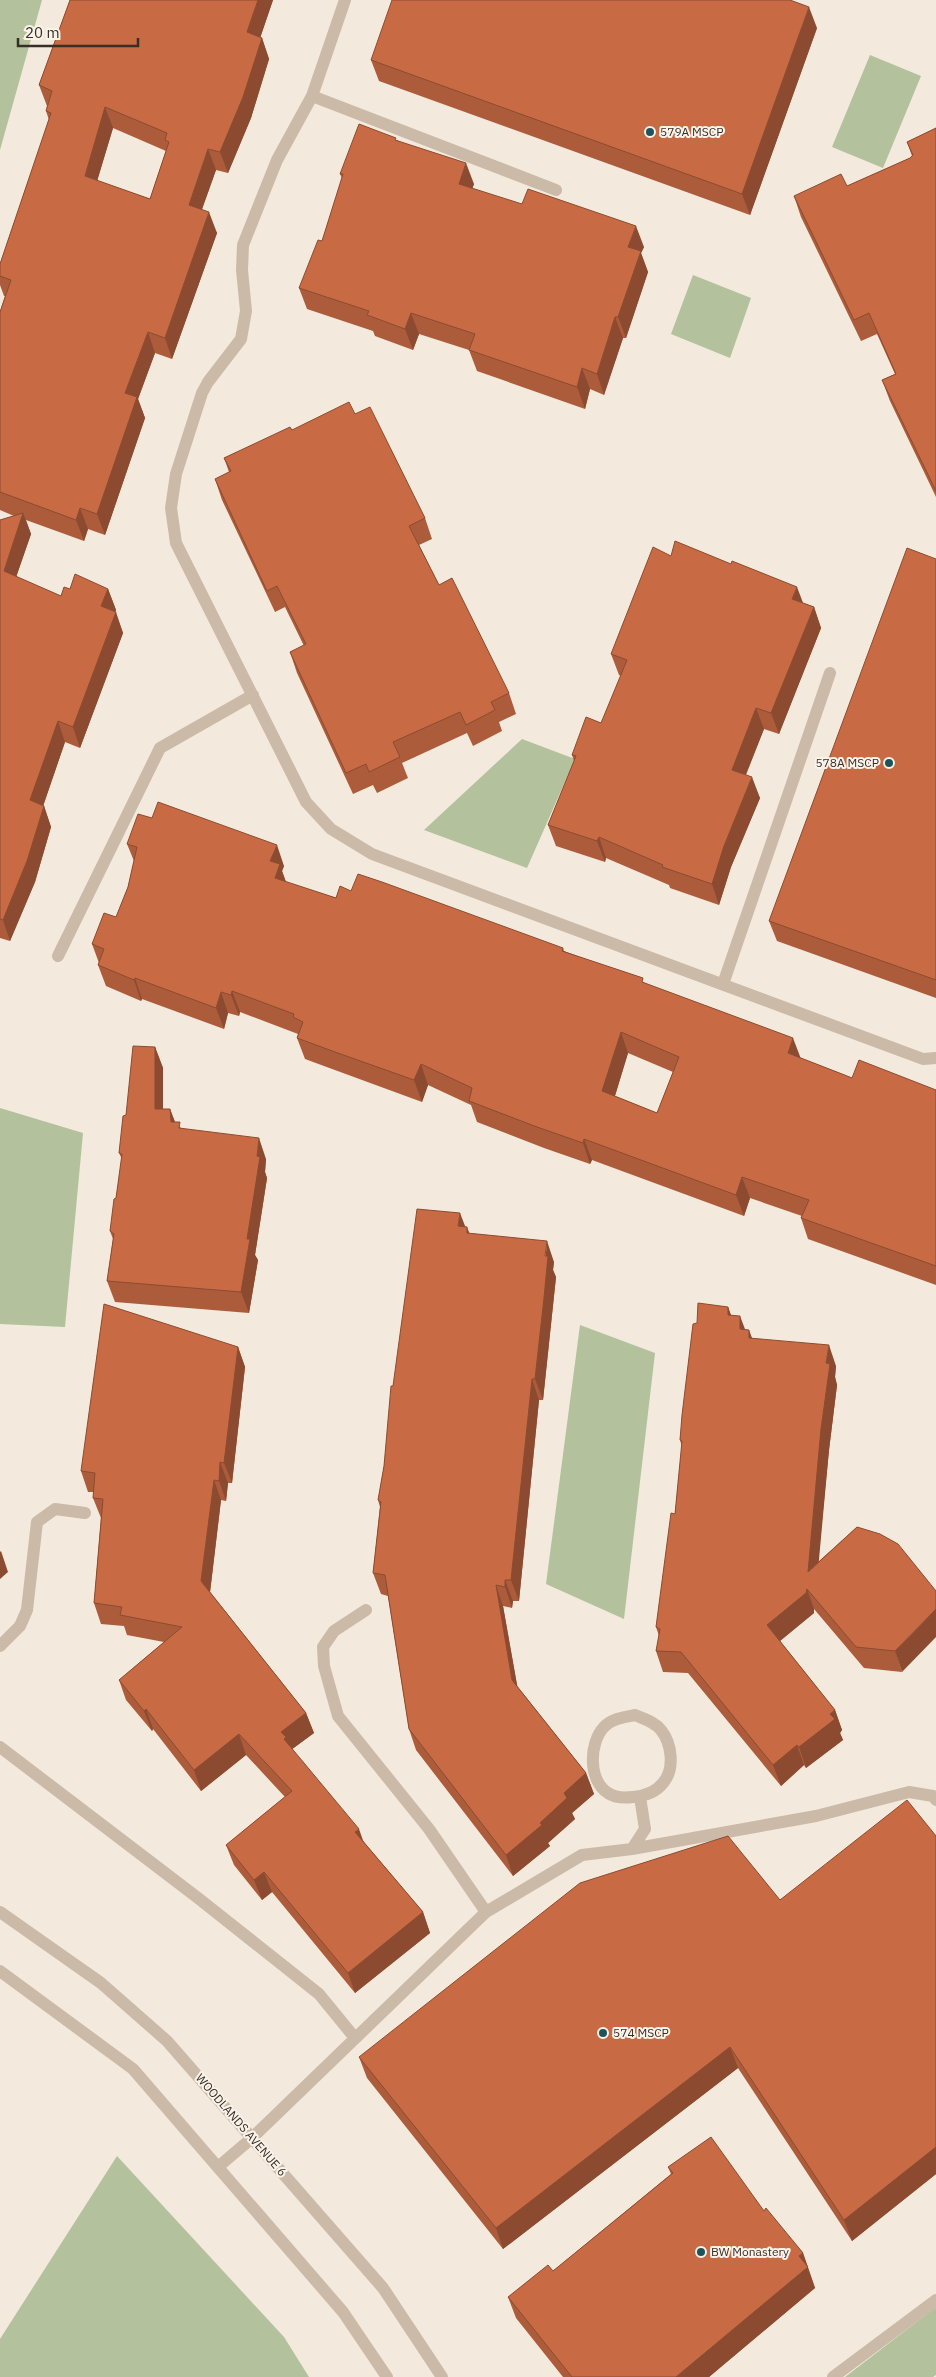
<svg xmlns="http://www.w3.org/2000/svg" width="936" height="2377" font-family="'IBM Plex Sans',sans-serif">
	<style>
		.green { fill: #b3c29c }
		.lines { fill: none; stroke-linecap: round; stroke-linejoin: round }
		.service { stroke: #cbbaa8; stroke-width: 12 }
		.minor { stroke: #cbbaa8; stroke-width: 12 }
		.tertiary { stroke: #cbbaa8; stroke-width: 12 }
		.wall { fill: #ac5c3b; fill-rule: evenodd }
		.shaded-wall { fill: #8c4b30 }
		.building { fill: #c86b45; stroke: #8c4b30; fill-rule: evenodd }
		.poi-dot { fill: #1d535a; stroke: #faf3e9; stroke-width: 2 }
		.labels { text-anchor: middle; stroke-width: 4; stroke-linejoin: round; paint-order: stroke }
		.poi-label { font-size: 12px; fill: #382e28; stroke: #faf3e9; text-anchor: start }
		.street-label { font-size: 12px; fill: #382e28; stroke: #faf3e9 }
	</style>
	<rect width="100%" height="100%" fill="#f3e9dc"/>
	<!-- green -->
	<path class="green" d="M 0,0 L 42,0 L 0,150 Z
		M 870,55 L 921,76 L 883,168 L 832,147 Z
		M 693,275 L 751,298 L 730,358 L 671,334 Z
		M 522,739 L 575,759 L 527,868 L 424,830 Z
		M 0,1108 L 83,1133 L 65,1327 L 0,1324 Z
		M 580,1325 L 655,1353 L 624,1619 L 546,1584 Z
		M 117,2156 L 284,2337 L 309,2377 L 0,2377 L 0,2339 Z
		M 936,2307 L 936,2375 L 933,2377 L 845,2377 Z"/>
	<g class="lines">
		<!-- service -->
		<path class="service" d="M 345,0 L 312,96 L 277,160 L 243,245 L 242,270 L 246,311 L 241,339 L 208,382 L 202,393 L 176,474 L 171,508 L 176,543 L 306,802 L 331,829 L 372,854 L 923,1059 L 936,1058
			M 312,96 L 556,190
			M 58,956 L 160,748 L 253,695
			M 723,984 L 830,673
			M 366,1610 L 334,1631 L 323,1647 L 324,1666 L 338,1716 L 429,1829 L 486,1912
			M 0,1646 L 20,1626 L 27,1610 L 37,1522 L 55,1509 L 85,1513
			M 635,1715 C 644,1719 655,1722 661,1730 C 672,1744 675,1769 663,1783 C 656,1792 645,1796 633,1797 C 625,1798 615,1798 608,1793 C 588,1780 589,1743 604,1727 C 611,1719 624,1717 635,1715 Z
			M 0,1747 L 198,1898 L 319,1994 L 355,2038
			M 632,1849 L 645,1829 L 640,1797
			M 218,2167 L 252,2138 L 486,1912 L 582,1855 L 632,1849 L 816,1816 L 909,1792 L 933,1796 L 936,1800"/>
		<!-- minor -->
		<path class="minor" d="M 833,2377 L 936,2300"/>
		<!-- tertiary -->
		<path class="tertiary" d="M 0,1912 L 101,1983 L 167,2041 L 383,2288 L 442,2377
			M 0,1971 L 133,2069 L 343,2312 L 387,2377"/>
	</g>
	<!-- wall -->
	<path class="wall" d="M 70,0 L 273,0 L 260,38 L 262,38 L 269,59 L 251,118 L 228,173 L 216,170 L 202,209 L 217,233 L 172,359 L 155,353 L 138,399 L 145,418 L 105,535 L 88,529 L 84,541 L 26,520 L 31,534 L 16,577 L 61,596 L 70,589 L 108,589 L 116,610 L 115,612 L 123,633 L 80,748 L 65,742 L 43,806 L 44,806 L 51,827 L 35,882 L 10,941 L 0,938 L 0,520 L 14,516 L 0,510 L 0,312 L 5,296 L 4,296 L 0,285 L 0,264 L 49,120 L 46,111 L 47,106 L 39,85 ZM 113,128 L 166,151 L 150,199 L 97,181 Z
		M 817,28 L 750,215 L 379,81 L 371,60 Z
		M 936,128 L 936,497 L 890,401 L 882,380 L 895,374 L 877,334 L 861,341 L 801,217 L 794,196 L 847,186 L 910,158 L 912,156 L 907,142 Z
		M 397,140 L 474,184 L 472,189 L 644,247 L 641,253 L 648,272 L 626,338 L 623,338 L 604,395 L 590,389 L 585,409 L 477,371 L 469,350 L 419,334 L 413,350 L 375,336 L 373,331 L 307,309 L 299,288 L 322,241 L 342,178 L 340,174 Z
		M 355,414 L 425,518 L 432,539 L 419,545 L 439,585 L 509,693 L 516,714 L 499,722 L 502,731 L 473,746 L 467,733 L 402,763 L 408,778 L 377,793 L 373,785 L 353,794 L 297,673 L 290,652 L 304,646 L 285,607 L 275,612 L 222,500 L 215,479 L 229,472 L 224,458 L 292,430 Z
		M 671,556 L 814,607 L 821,628 L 779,734 L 764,729 L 746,775 L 760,798 L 731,867 L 719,905 L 670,888 L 669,885 L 606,858 L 605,862 L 556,846 L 548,825 L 574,761 L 572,755 L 601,723 L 621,676 L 619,675 L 611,654 Z
		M 936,559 L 936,998 L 777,941 L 769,921 Z
		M 127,844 L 284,866 L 282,871 L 286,882 L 336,898 L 351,891 L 563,948 L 564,951 L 645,983 L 800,1058 L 842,1074 L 852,1078 L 936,1090 L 936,1285 L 808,1239 L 801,1218 L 802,1216 L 750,1198 L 744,1216 L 592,1160 L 590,1164 L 544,1148 L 477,1122 L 471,1105 L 428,1085 L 422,1102 L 343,1073 L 305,1059 L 297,1038 L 298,1034 L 240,1012 L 239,1016 L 228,1013 L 224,1029 L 142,999 L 141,1001 L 106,986 L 98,965 L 99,963 L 92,944 L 116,917 L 128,887 L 134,861 ZM 628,1053 L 673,1072 L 657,1113 L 615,1096 Z
		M 155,1047 L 163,1068 L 163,1109 L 170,1109 L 175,1122 L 182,1129 L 266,1159 L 265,1172 L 267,1178 L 255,1255 L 258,1260 L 249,1313 L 115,1302 L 107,1281 L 113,1239 L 110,1231 L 116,1198 L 122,1159 L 119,1153 L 126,1115 Z
		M 465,1227 L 470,1234 L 554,1262 L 553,1270 L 556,1277 L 543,1400 L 539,1400 L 519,1601 L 513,1601 L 512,1608 L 503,1606 L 517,1686 L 586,1773 L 594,1794 L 572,1813 L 575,1819 L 548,1843 L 550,1846 L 513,1876 L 416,1750 L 409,1729 L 388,1596 L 381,1594 L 373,1573 L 380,1507 L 378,1500 L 384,1466 L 393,1386 Z
		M 728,1307 L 731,1316 L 745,1330 L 752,1338 L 836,1366 L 835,1377 L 837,1385 L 829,1450 L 818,1562 L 857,1527 L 902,1672 L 864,1668 L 814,1609 L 814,1613 L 780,1641 L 835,1710 L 842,1730 L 840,1733 L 843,1740 L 806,1768 L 804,1765 L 781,1786 L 688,1673 L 663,1672 L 656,1651 L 659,1636 L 656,1627 L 675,1514 L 682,1447 L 680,1440 L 697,1323 Z
		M 238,1347 L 245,1367 L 232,1483 L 228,1483 L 226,1501 L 221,1500 L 210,1592 L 306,1713 L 314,1733 L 292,1749 L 364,1842 L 423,1912 L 430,1933 L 355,1993 L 272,1892 L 262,1900 L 234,1865 L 226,1845 L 285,1797 L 246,1755 L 201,1791 L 153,1729 L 152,1731 L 126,1700 L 119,1680 L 164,1642 L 127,1635 L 124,1626 L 101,1624 L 94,1603 L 101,1518 L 93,1498 L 94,1492 L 88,1492 L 81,1471 Z
		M 936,1836 L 936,2174 L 852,2241 L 738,2068 L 503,2249 L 367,2078 L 359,2057 L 780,1900 Z
		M 668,2167 L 764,2211 L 803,2253 L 815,2288 L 709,2377 L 563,2377 L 516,2318 L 508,2297 L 553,2271 L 671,2174 Z"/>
	<!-- shaded-wall -->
	<path class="shaded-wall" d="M 258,0 L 273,0 L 255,53 L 247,32 Z
		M 809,7 L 817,28 L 750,215 L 742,194 Z
		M 262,38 L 269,59 L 251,118 L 228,173 L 220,152 Z
		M 105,107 L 113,128 L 92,198 L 85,176 Z
		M 208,149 L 216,170 L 196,226 L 189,205 Z
		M 466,163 L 474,184 L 466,205 L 459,184 Z
		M 209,212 L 217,233 L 172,359 L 165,338 Z
		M 636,226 L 644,247 L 641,253 L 648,272 L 626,338 L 618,317 L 628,247 Z
		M 411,313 L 419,334 L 413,350 L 405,329 Z
		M 615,317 L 623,338 L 604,395 L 597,374 Z
		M 148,332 L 155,353 L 138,399 L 145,418 L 105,535 L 97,514 L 125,393 Z
		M 582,368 L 590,389 L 585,409 L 577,387 Z
		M 80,508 L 88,529 L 84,541 L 76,520 Z
		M 23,513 L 31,534 L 11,592 L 4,571 Z
		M 797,587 L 805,608 L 792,599 Z
		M 108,589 L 116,610 L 108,627 L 101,606 Z
		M 814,607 L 821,628 L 779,734 L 771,713 Z
		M 116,612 L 123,633 L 80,748 L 73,727 Z
		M 756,708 L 764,729 L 739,791 L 732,770 Z
		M 58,721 L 65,742 L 38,821 L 30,800 Z
		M 752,777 L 760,798 L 731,867 L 719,905 L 712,884 L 724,846 Z
		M 44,806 L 51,827 L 35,882 L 10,941 L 3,920 Z
		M 599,837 L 606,858 L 605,862 L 597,841 Z
		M 277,845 L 284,866 L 282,871 L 287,885 L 275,878 L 270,861 Z
		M 135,978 L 142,999 L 141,1001 L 134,980 Z
		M 232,991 L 240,1012 L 239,1016 L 231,995 Z
		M 221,992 L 228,1013 L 224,1029 L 216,1008 Z
		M 621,1032 L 628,1053 L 610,1112 L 602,1091 Z
		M 793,1038 L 801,1059 L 788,1053 Z
		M 155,1047 L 163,1068 L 163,1130 L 155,1109 Z
		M 421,1064 L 428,1085 L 422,1102 L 414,1080 Z
		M 170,1109 L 178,1130 L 171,1122 Z
		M 259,1138 L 266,1159 L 265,1172 L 267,1178 L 255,1255 L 258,1260 L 249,1313 L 241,1292 Z
		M 584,1139 L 592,1160 L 590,1164 L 583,1143 Z
		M 742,1177 L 750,1198 L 744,1216 L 736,1195 Z
		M 460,1213 L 467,1231 L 467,1227 L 475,1248 L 458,1226 Z
		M 547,1241 L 554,1262 L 553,1270 L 556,1277 L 543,1400 L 535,1379 Z
		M 728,1307 L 736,1328 L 728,1315 Z
		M 740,1316 L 748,1337 L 740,1329 Z
		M 749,1330 L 757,1351 L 749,1338 Z
		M 829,1345 L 836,1366 L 835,1377 L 837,1385 L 829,1450 L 816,1592 L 808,1572 L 826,1363 Z
		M 238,1347 L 245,1367 L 232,1483 L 224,1463 Z
		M 532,1379 L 539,1400 L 519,1601 L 511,1580 Z
		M 220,1462 L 228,1483 L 226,1501 L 219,1481 Z
		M 214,1480 L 221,1500 L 209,1601 L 201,1581 Z
		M 1,1551 L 8,1572 L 0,1579 L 0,1552 Z
		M 505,1580 L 513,1601 L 512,1608 L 505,1587 Z
		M 496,1585 L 503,1606 L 520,1701 L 512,1680 Z
		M 807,1589 L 814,1609 L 814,1613 L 775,1645 L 767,1625 Z
		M 936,1609 L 936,1637 L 902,1672 L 895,1651 Z
		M 146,1709 L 153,1729 L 152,1731 L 144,1711 Z
		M 835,1710 L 842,1730 L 840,1733 L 843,1740 L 806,1768 L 799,1747 Z
		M 306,1713 L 314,1733 L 291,1750 L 291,1759 L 281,1732 Z
		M 239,1734 L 246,1755 L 201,1791 L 194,1770 Z
		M 797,1745 L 804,1765 L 781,1786 L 773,1765 Z
		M 586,1773 L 594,1794 L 572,1813 L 575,1819 L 548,1843 L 550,1846 L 513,1876 L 506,1855 L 540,1823 L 564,1793 Z
		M 359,1829 L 366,1849 L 355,1832 Z
		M 264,1872 L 272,1892 L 262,1900 L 254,1880 Z
		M 423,1912 L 430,1933 L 355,1993 L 348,1973 Z
		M 730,2047 L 738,2068 L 503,2249 L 496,2228 Z
		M 936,2147 L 936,2174 L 852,2241 L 844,2220 Z
		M 803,2253 L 815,2288 L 709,2377 L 676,2377 Z"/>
	<!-- building -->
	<path class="building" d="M 70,0 L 258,0 L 247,32 L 262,38 L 243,97 L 220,152 L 208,149 L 189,205 L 209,212 L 165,338 L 148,332 L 125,393 L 137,397 L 97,514 L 80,508 L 76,520 L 0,492 L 0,312 L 11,280 L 0,276 L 0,264 L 51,113 L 46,111 L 52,91 L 39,85 ZM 105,107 L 167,133 L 165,140 L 169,142 L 150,199 L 85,176 Z
		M 392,0 L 790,0 L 809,7 L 742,194 L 371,60 Z
		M 359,124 L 396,138 L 395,140 L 466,163 L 459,184 L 522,204 L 528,189 L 636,226 L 628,247 L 641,251 L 618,317 L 615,317 L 597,374 L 582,368 L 577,387 L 469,350 L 475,334 L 411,313 L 405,329 L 367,315 L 369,311 L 299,288 L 318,240 L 322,241 L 343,174 L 340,174 Z
		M 936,128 L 936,491 L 882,380 L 896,374 L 869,313 L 854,320 L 794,196 L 841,174 L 847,186 L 910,158 L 913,155 L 907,142 Z
		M 349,402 L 355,414 L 370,407 L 425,518 L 409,526 L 439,585 L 452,578 L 509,693 L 491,702 L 495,710 L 466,725 L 460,712 L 393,742 L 400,757 L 369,772 L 366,764 L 346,773 L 290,652 L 306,644 L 277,586 L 267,591 L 215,479 L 231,471 L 224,458 L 290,427 L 292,430 Z
		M 23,513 L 4,571 L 61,596 L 64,587 L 70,589 L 75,574 L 108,589 L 101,606 L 116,612 L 73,727 L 58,721 L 30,800 L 44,806 L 27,861 L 3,920 L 0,919 L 0,520 Z
		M 675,541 L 731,564 L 732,561 L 797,587 L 792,599 L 814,607 L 771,713 L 756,708 L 732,770 L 752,777 L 724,846 L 712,884 L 662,867 L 663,865 L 599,837 L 597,841 L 548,825 L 576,756 L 572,755 L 586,717 L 601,723 L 627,660 L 611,654 L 653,547 L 671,556 Z
		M 907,548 L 936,559 L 936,980 L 769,921 Z
		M 158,802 L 277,845 L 270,861 L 280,864 L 275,878 L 336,898 L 340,886 L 351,891 L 358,874 L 382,882 L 563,948 L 562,951 L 643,978 L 642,982 L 793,1038 L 788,1053 L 842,1074 L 852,1078 L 859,1060 L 936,1090 L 936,1266 L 801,1218 L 809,1200 L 742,1177 L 736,1195 L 584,1139 L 583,1143 L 537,1127 L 469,1101 L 472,1088 L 421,1064 L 414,1080 L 335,1052 L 297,1038 L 303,1022 L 293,1017 L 294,1014 L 232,991 L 231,995 L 221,992 L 216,1008 L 135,978 L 134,980 L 98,965 L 104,949 L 92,944 L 104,913 L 116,917 L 128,887 L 137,847 L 127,844 L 138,814 L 152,818 ZM 621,1032 L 679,1057 L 657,1113 L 602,1091 Z
		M 133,1046 L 155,1047 L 155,1109 L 170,1109 L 171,1122 L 180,1122 L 179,1128 L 259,1138 L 257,1156 L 260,1157 L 247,1239 L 250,1239 L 241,1292 L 107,1281 L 114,1234 L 110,1231 L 114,1199 L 116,1198 L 122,1154 L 119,1153 L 123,1116 L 126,1115 Z
		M 417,1209 L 460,1213 L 458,1226 L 467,1227 L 467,1233 L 547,1241 L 545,1256 L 548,1256 L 544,1298 L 535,1379 L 532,1379 L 511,1580 L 505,1580 L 505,1587 L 496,1585 L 512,1680 L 586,1773 L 564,1793 L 567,1798 L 540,1823 L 542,1825 L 506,1855 L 409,1729 L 385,1575 L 373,1573 L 381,1502 L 378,1500 L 384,1466 L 391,1386 L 393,1386 Z
		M 698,1303 L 728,1307 L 728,1315 L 740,1316 L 740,1329 L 749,1330 L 749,1338 L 829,1345 L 826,1363 L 830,1364 L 821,1429 L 808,1572 L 857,1527 L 880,1534 L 898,1544 L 936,1591 L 936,1609 L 895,1651 L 856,1647 L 807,1589 L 806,1593 L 767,1625 L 835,1710 L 830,1714 L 835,1719 L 799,1747 L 797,1745 L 773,1765 L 681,1652 L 656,1651 L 660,1629 L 656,1627 L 671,1513 L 675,1514 L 682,1441 L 680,1440 L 682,1415 L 693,1324 L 697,1323 Z
		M 104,1304 L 238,1347 L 224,1463 L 220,1462 L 219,1481 L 214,1480 L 201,1581 L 306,1713 L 281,1732 L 286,1737 L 284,1739 L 359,1829 L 355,1832 L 423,1912 L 348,1973 L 264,1872 L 254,1880 L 226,1845 L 292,1791 L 239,1734 L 194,1770 L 146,1709 L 144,1711 L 119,1680 L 182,1627 L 120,1615 L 122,1607 L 94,1603 L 103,1499 L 93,1498 L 95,1473 L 81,1471 Z
		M 907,1800 L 936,1836 L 936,2147 L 844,2220 L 730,2047 L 496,2228 L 359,2057 L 580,1883 L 728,1836 L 780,1900 Z
		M 711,2137 L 764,2211 L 766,2208 L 803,2253 L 799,2256 L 808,2267 L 676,2377 L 572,2377 L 508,2297 L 548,2265 L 553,2271 L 673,2173 L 668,2167 Z"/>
	<!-- markers -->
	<g class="poi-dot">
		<circle cx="650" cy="132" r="5"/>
		<circle cx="889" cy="763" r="5"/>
		<circle cx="603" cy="2033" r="5"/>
		<circle cx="701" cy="2252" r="5"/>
	</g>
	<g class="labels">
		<!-- poi labels -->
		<g class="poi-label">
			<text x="660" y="136">579A MSCP</text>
			<text x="879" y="767" text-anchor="end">578A MSCP</text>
			<text x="613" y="2037">574 MSCP</text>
			<text x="711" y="2256">BW Monastery</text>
		</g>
		<!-- street labels -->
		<g class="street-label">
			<text transform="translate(241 2125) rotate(49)" y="4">WOODLANDS AVENUE 6</text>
		</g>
	</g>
	<!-- scale -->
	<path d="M18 38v8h120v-8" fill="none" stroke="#382e28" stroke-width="2.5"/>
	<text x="25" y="38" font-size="15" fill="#382e28" stroke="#faf3e9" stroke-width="4" paint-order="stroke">20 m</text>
</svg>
